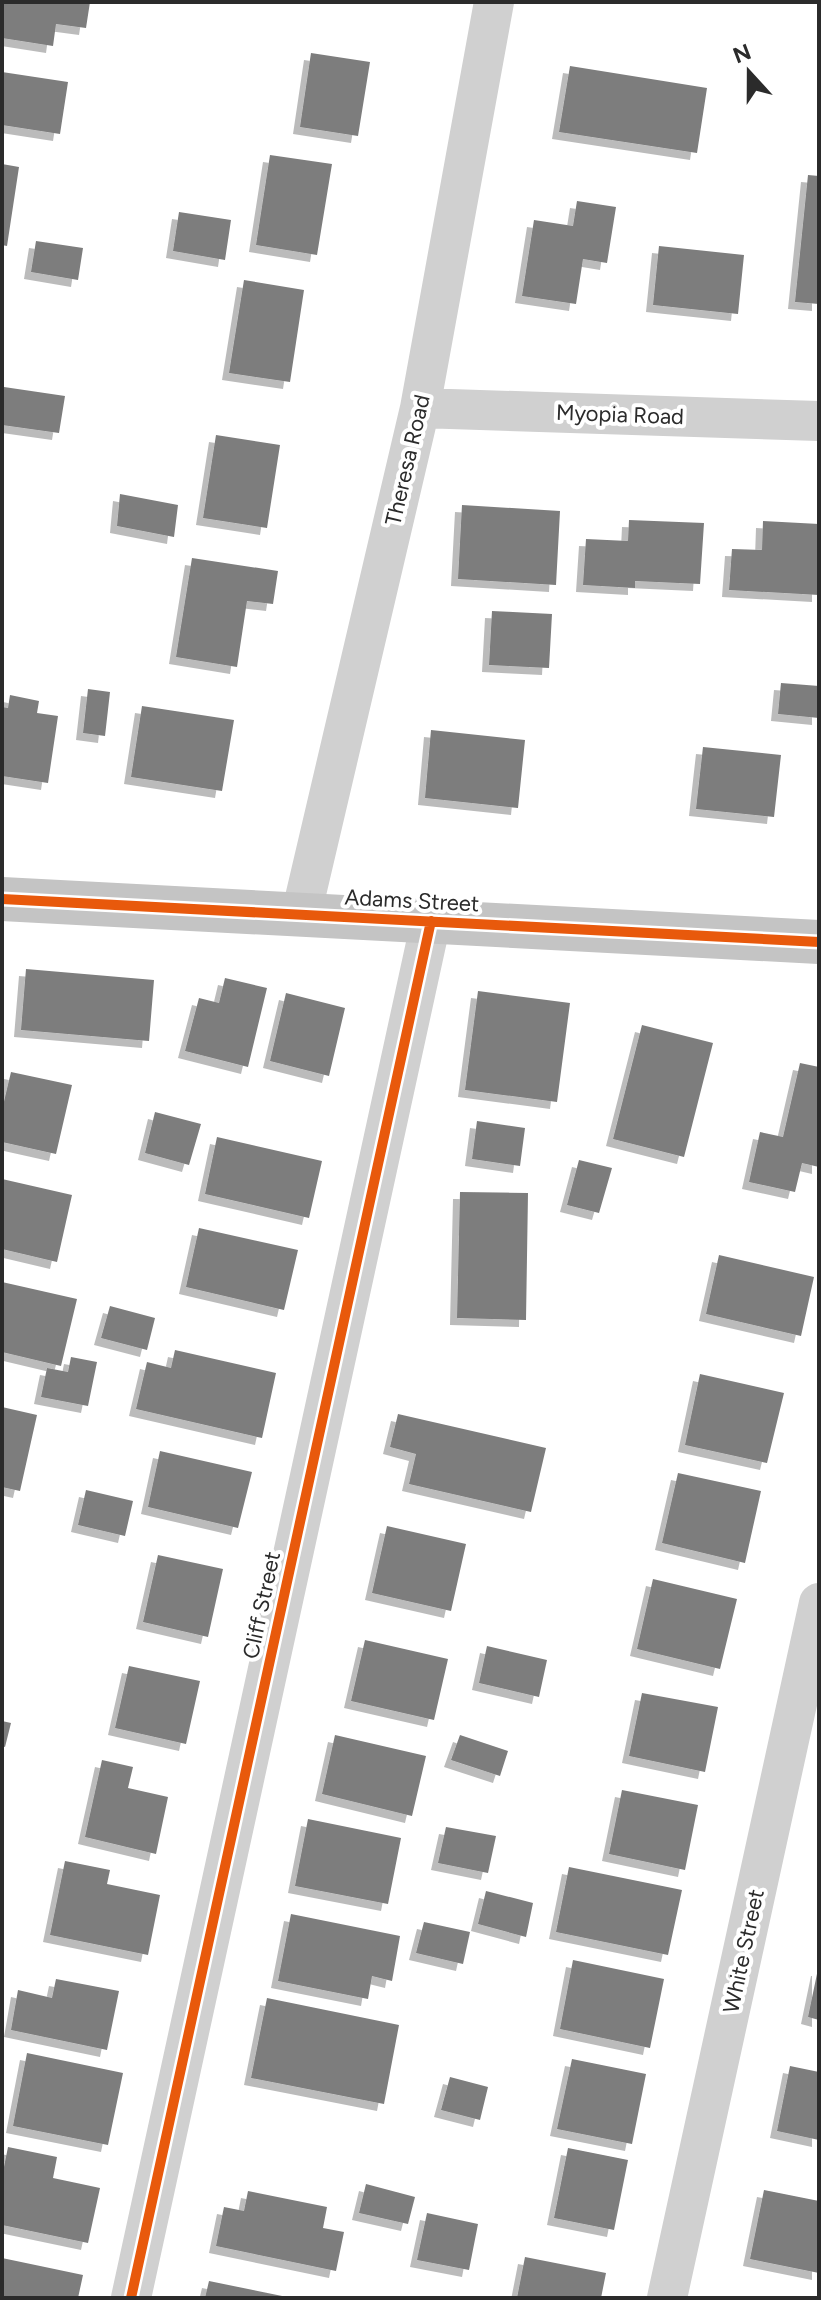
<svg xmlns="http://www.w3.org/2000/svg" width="821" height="2300" font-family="Figtree,sans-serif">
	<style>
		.building { fill: #7d7d7d; filter: url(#shadow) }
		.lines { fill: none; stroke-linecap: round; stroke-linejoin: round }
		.minor { stroke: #d0d0d0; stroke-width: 40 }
		.primary { stroke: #c4c4c4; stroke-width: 44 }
		.cycleway-casing { stroke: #fff; stroke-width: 15 }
		.cycleway { stroke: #e8590c; stroke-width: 10 }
		.labels { text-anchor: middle; stroke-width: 8; stroke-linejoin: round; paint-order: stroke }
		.street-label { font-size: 22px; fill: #2b2b2b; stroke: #fff }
	</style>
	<defs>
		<filter id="shadow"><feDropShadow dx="-7" dy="7" stdDeviation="0" flood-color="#0004"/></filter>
	</defs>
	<rect width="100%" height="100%" fill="#fff"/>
	<!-- building -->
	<path class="building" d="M 2,2 L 90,2 L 86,28 L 56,24 L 53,46 L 2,38 Z
		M 311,53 L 370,62 L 358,136 L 300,127 Z
		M 570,66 L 707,88 L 697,153 L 559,132 Z
		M 2,72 L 68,82 L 60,134 L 2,125 Z
		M 270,155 L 332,164 L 317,255 L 256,245 Z
		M 2,164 L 19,167 L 7,246 L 2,245 Z
		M 808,175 L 819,176 L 819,304 L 795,302 Z
		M 577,201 L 616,207 L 607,263 L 583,259 L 576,304 L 522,296 L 534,220 L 573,226 Z
		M 179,212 L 231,220 L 225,260 L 173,251 Z
		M 36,241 L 83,248 L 78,280 L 31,272 Z
		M 659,246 L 744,255 L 738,314 L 653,305 Z
		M 244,280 L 304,290 L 290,382 L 229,373 Z
		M 4,387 L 65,396 L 59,433 L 2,425 Z
		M 216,435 L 280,445 L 267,528 L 203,518 Z
		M 120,494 L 178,505 L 174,537 L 117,526 Z
		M 462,505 L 560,511 L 556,585 L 458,579 Z
		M 629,520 L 704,523 L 700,584 L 635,581 L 635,588 L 583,585 L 586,539 L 628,541 Z
		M 763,521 L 819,524 L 819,595 L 729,590 L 732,549 L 762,550 Z
		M 192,558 L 278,571 L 273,604 L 247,601 L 237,667 L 176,657 Z
		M 492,611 L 552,614 L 549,668 L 489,665 Z
		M 781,683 L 819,686 L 819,718 L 778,714 Z
		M 88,689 L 110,692 L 105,736 L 83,733 Z
		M 10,695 L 39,701 L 37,713 L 58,716 L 48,783 L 2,776 L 2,707 L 8,708 Z
		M 142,706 L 234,720 L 222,791 L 131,777 Z
		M 431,730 L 525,740 L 518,808 L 425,798 Z
		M 703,747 L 781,755 L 774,817 L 696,809 Z
		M 26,969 L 154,980 L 149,1041 L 21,1030 Z
		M 225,978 L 267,988 L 248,1067 L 185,1051 L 199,998 L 219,1003 Z
		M 478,991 L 570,1003 L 557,1102 L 465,1090 Z
		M 286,993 L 345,1008 L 329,1076 L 270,1061 Z
		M 642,1025 L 713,1043 L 684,1157 L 613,1139 Z
		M 800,1063 L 819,1067 L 819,1167 L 802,1163 L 795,1192 L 749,1182 L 760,1132 L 783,1137 Z
		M 11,1072 L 72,1085 L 56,1154 L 2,1142 L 2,1110 Z
		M 155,1112 L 201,1124 L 189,1165 L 145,1153 Z
		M 477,1121 L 525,1128 L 520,1166 L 472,1159 Z
		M 217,1137 L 322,1161 L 309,1218 L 205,1194 Z
		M 579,1160 L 612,1168 L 599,1213 L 567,1205 Z
		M 2,1179 L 72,1195 L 57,1262 L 2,1249 Z
		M 460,1192 L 528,1193 L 526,1320 L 457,1318 Z
		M 199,1228 L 298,1250 L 284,1310 L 186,1287 Z
		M 719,1255 L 814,1277 L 801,1336 L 706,1314 Z
		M 2,1282 L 77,1299 L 61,1366 L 2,1352 Z
		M 110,1306 L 155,1318 L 147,1350 L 101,1338 Z
		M 175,1350 L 276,1373 L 262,1438 L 136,1409 L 147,1362 L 171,1368 Z
		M 71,1357 L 97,1362 L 88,1406 L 41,1397 L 47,1368 L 68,1372 Z
		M 700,1374 L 784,1393 L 767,1463 L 685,1445 Z
		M 2,1407 L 37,1415 L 20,1491 L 2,1487 Z
		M 398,1414 L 546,1448 L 531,1512 L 409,1484 L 416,1454 L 390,1447 Z
		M 160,1451 L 252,1472 L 238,1528 L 148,1507 Z
		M 678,1473 L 761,1491 L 745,1563 L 662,1543 Z
		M 86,1490 L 133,1501 L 125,1536 L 78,1525 Z
		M 387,1526 L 466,1544 L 451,1611 L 372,1593 Z
		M 158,1555 L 223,1569 L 208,1637 L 143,1622 Z
		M 653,1579 L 737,1599 L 720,1669 L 637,1649 Z
		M 365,1640 L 448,1659 L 434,1720 L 351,1701 Z
		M 487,1646 L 547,1660 L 539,1697 L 479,1683 Z
		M 129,1666 L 200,1681 L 186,1744 L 115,1728 Z
		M 642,1693 L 718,1707 L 705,1772 L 629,1756 Z
		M 2,1721 L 11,1723 L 5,1747 L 2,1746 Z
		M 335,1735 L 426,1756 L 412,1816 L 322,1794 Z
		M 460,1735 L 508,1751 L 500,1776 L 451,1760 Z
		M 102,1760 L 133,1767 L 128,1788 L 168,1797 L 156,1854 L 85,1837 Z
		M 622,1790 L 698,1805 L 685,1870 L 609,1854 Z
		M 308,1819 L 401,1838 L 388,1904 L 295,1886 Z
		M 446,1827 L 496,1836 L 488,1873 L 438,1863 Z
		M 65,1861 L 110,1870 L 107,1884 L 160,1895 L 148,1955 L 50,1935 Z
		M 569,1867 L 682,1890 L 668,1955 L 556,1932 Z
		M 486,1891 L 533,1903 L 526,1937 L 478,1924 Z
		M 291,1914 L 400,1936 L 392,1981 L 372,1976 L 368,1999 L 278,1981 Z
		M 424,1922 L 470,1932 L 463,1964 L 416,1953 Z
		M 573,1960 L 664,1979 L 650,2048 L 560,2029 Z
		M 818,1969 L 819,1969 L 819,2020 L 808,2017 Z
		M 56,1979 L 119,1991 L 107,2050 L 11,2030 L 18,1990 L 52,1998 Z
		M 267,1998 L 399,2025 L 384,2104 L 251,2078 Z
		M 27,2053 L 123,2073 L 108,2145 L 13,2126 Z
		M 572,2059 L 646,2074 L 632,2144 L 557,2129 Z
		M 790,2066 L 819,2072 L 819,2140 L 777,2131 Z
		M 450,2077 L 488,2087 L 480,2120 L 441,2110 Z
		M 8,2147 L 57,2157 L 53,2178 L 100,2188 L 88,2243 L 2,2225 L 2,2177 Z
		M 568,2148 L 628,2160 L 614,2230 L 554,2218 Z
		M 366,2184 L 415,2197 L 408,2224 L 359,2213 Z
		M 764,2190 L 819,2201 L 819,2273 L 750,2259 Z
		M 248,2191 L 327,2207 L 323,2228 L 344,2232 L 336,2271 L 216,2246 L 224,2207 L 244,2211 Z
		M 427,2213 L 478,2224 L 469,2270 L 417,2260 Z
		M 525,2257 L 606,2273 L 601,2298 L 517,2298 Z
		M 2,2258 L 83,2275 L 78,2298 L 2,2298 Z
		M 209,2281 L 287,2297 L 287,2298 L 205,2298 Z"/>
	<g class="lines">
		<!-- minor -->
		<path class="minor" d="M 420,408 L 819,421
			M 301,915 L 420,408 L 494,2
			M 131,2298 L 431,921
			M 667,2298 L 819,1603"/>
		<!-- primary -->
		<path class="primary" d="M 2,899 L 819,942"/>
		<!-- cycleway casing -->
		<g class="cycleway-casing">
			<path id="cycleway" d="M 2,899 L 819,942
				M 131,2298 L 431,921"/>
		</g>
		<!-- cycleway -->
		<use href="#cycleway" class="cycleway"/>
	</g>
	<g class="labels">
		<!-- street labels -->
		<g class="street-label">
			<text transform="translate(620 414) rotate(2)" y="8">Myopia Road</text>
			<text transform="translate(407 460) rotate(-77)" y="8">Theresa Road</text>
			<text transform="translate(412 900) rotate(3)" y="8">Adams Street</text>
			<text transform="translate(261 1605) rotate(-78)" y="8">Cliff Street</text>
			<text transform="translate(743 1951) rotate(-78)" y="8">White Street</text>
		</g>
	</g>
	<!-- border -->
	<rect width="821" height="2300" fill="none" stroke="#2b2b2b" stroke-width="8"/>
	<!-- north arrow -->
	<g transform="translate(749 72) rotate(339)" stroke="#ffffff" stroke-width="6" paint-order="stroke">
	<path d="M0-6L14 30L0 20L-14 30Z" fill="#2b2b2b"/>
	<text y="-12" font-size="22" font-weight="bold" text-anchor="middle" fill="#2b2b2b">N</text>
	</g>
</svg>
